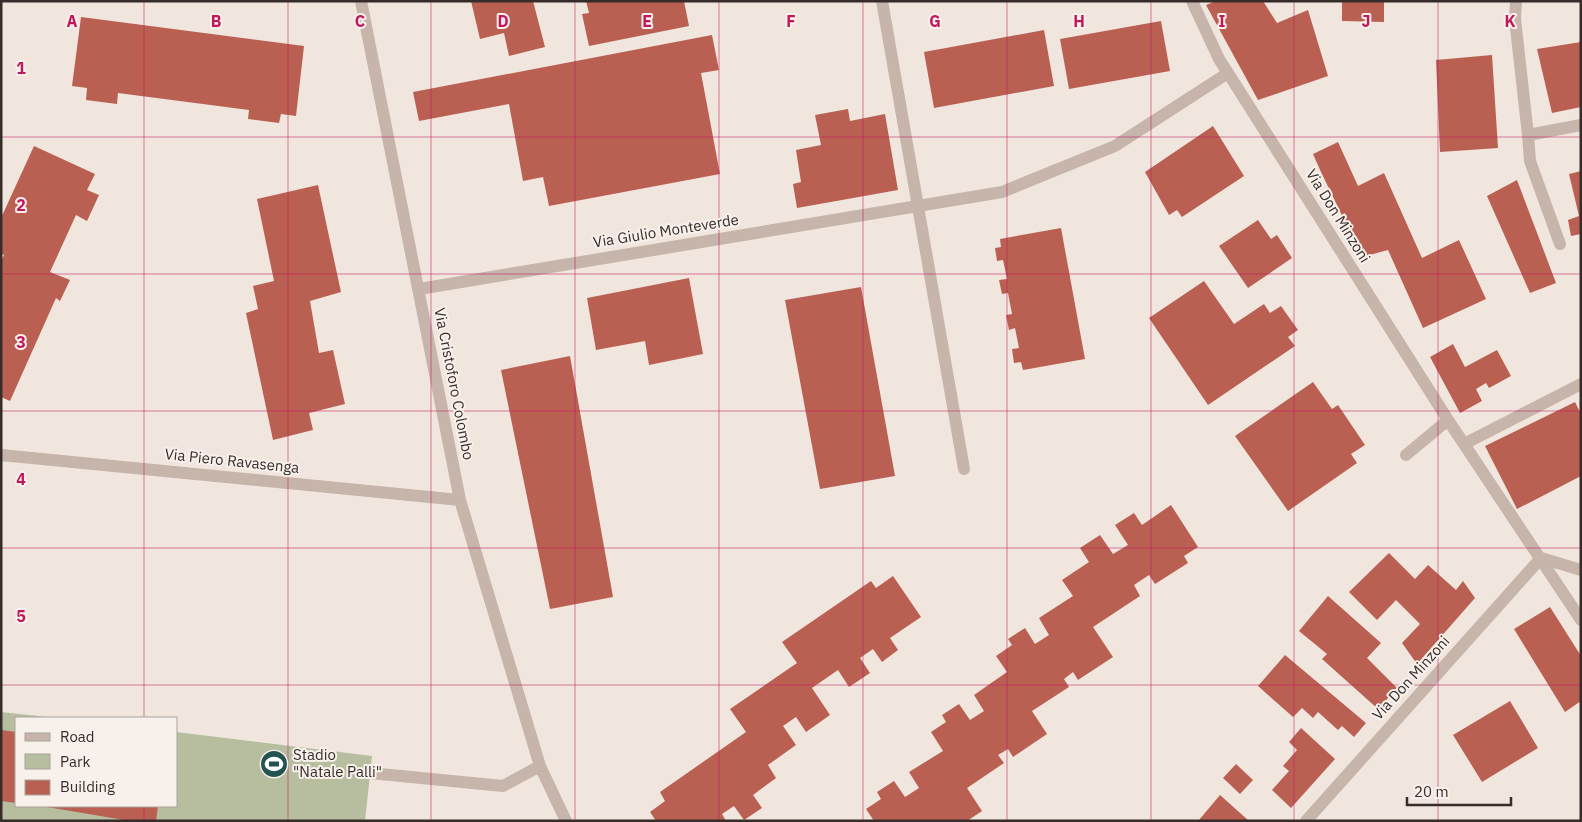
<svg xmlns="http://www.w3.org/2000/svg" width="1582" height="822" font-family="'IBM Plex Sans',sans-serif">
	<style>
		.green { fill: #b7bea0 }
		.building { fill: #ba6053 }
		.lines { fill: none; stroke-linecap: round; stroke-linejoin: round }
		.minor { stroke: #c7b5ab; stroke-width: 12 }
		.grid { fill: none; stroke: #c2185b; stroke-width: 1; stroke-opacity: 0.55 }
		.labels { text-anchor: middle; stroke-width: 4; stroke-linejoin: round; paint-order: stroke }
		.street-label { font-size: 15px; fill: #362c2a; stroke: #f8f0ea }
		.poi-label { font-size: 15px; fill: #362c2a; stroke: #f8f0ea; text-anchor: start }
		.grid-label { font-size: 16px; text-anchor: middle; font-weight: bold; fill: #c2185b; stroke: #f8f0ea; stroke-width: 4; stroke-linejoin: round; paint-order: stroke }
	</style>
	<rect width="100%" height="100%" fill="#f0e6de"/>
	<!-- green -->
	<path class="green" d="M 1,712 L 57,718 L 16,718 L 16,806 L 176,806 L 176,732 L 372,756 L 365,821 L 1,821 Z"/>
	<!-- building -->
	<path class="building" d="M 471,1 L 533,1 L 545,47 L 509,56 L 504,33 L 480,39 Z
		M 586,1 L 684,1 L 689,26 L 589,46 L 582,14 L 589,13 Z
		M 1216,1 L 1263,1 L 1277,23 L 1308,10 L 1328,76 L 1258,100 L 1206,5 Z
		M 1342,1 L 1384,1 L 1384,22 L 1342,21 Z
		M 81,17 L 304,46 L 296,116 L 281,114 L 279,123 L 248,119 L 249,110 L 118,93 L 117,104 L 86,100 L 87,88 L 72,86 Z
		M 1161,21 L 1170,71 L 1069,89 L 1060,39 Z
		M 1044,30 L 1054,86 L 934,108 L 924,52 Z
		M 712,35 L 719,70 L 701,73 L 720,174 L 549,206 L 543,177 L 523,181 L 509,104 L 419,121 L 413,92 Z
		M 1581,42 L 1581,107 L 1552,113 L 1537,49 Z
		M 1492,55 L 1498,148 L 1440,152 L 1436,60 Z
		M 848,109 L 850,121 L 885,114 L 898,190 L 797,208 L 793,184 L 801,182 L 796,150 L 821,145 L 815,115 Z
		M 1213,126 L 1244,176 L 1182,217 L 1177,210 L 1169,215 L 1145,172 Z
		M 1338,142 L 1358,186 L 1384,173 L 1422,258 L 1459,240 L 1486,299 L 1423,328 L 1388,250 L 1362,257 L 1321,172 L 1313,154 Z
		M 34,146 L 95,174 L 87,190 L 99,195 L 87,221 L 76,215 L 50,272 L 70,280 L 60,301 L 56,298 L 10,401 L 1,397 L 1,261 L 4,255 L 1,253 L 1,218 Z
		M 1581,171 L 1581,234 L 1571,236 L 1568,220 L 1579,216 L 1569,174 Z
		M 1517,180 L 1556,283 L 1530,293 L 1487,196 Z
		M 318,185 L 341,292 L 310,301 L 319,353 L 333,350 L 345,404 L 309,413 L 313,430 L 273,440 L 246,313 L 258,309 L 253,286 L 274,281 L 257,199 Z
		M 1258,220 L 1271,239 L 1277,235 L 1292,258 L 1248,288 L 1219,246 Z
		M 1061,228 L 1085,359 L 1023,370 L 1021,362 L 1014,363 L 1012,349 L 1019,348 L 1015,328 L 1009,330 L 1006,315 L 1012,314 L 1008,293 L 1002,294 L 999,280 L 1007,279 L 1003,260 L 997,261 L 995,248 L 1001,247 L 1000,239 Z
		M 689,278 L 703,354 L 649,365 L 645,341 L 596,350 L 587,298 Z
		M 1204,281 L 1234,324 L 1264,304 L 1270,313 L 1281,306 L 1298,330 L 1288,337 L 1295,346 L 1208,405 L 1149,318 Z
		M 861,287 L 895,476 L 820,489 L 785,300 Z
		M 1453,344 L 1465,367 L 1497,350 L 1511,376 L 1489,388 L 1486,383 L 1476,389 L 1482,401 L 1460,413 L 1430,357 Z
		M 570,356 L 613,597 L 550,609 L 501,370 Z
		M 1313,382 L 1332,409 L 1338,405 L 1365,445 L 1351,454 L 1357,463 L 1288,511 L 1235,436 Z
		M 1575,402 L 1581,414 L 1581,476 L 1517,509 L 1485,446 Z
		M 1171,505 L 1198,547 L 1184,556 L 1188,563 L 1155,584 L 1149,575 L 1134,585 L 1140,596 L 1093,627 L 1113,657 L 1078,680 L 1073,672 L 1064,679 L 1069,687 L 1032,711 L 1047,734 L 1013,757 L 1008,749 L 998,755 L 1004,763 L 967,788 L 982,811 L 967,821 L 874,821 L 866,809 L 881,799 L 877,792 L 894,781 L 905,797 L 919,788 L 909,772 L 943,751 L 931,732 L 946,722 L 942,715 L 959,704 L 970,720 L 984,711 L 974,695 L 1007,672 L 996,656 L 1012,645 L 1008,639 L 1025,628 L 1035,644 L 1049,635 L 1039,618 L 1073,596 L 1062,580 L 1089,562 L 1080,548 L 1100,535 L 1113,554 L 1128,545 L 1115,525 L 1134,513 L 1142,525 Z
		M 1389,553 L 1415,579 L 1428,565 L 1456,590 L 1463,581 L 1475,598 L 1417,664 L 1402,643 L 1420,624 L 1396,600 L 1377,620 L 1349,592 Z
		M 893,576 L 921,617 L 890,638 L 898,650 L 882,662 L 873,649 L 860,658 L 870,673 L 849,687 L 838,670 L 812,688 L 830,715 L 806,732 L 796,717 L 783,726 L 796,745 L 768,765 L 776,778 L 753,795 L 762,808 L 744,820 L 734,806 L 722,814 L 726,821 L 656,821 L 650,812 L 665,801 L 660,792 L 746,732 L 730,709 L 797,663 L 782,642 L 871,581 L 876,588 Z
		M 1328,596 L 1381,643 L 1367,658 L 1397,688 L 1378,709 L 1322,659 L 1327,654 L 1299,631 Z
		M 1550,607 L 1581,656 L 1581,701 L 1565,712 L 1514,629 Z
		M 1285,655 L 1366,723 L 1354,737 L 1342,726 L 1338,730 L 1318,712 L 1313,718 L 1302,708 L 1293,717 L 1258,686 Z
		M 1510,701 L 1538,748 L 1482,782 L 1453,735 Z
		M 1301,728 L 1335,759 L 1291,808 L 1272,790 L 1289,771 L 1283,766 L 1297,750 L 1289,742 Z
		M 1,730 L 16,732 L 16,803 L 1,801 Z
		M 1236,764 L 1253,780 L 1240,794 L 1223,778 Z
		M 1220,795 L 1249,821 L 1199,820 Z
		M 41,806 L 158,806 L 156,821 L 130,821 Z"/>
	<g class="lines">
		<!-- minor -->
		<path class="minor" d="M 361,1 L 460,500 L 540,766 L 566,821
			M 882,1 L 964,469
			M 1192,1 L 1219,59 L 1228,73 L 1448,420 L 1581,620
			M 1516,1 L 1515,19 L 1528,135 L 1581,125
			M 1528,135 L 1530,161 L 1560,244
			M 419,289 L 1002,192 L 1115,146 L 1228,73
			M 1464,444 L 1581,384
			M 1,455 L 460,500
			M 1406,455 L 1448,420
			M 370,773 L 503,786 L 540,766
			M 1306,821 L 1541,558 L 1581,570"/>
	</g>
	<!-- grid -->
	<path class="grid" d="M 144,1 L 144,718M 288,1 L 288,821M 431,1 L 431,821M 575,1 L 575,821M 719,1 L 719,821M 863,1 L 863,821M 1007,1 L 1007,821M 1151,1 L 1151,821M 1294,1 L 1294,821M 1438,1 L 1438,821M 1,137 L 1581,137M 1,274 L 1581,274M 1,411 L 1581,411M 1,548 L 1581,548M 1,685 L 1581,685M 144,806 L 144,821"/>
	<!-- icons -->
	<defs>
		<g id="stadium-disc" transform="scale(1.4375)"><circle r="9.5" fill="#235351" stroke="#f8f0ea"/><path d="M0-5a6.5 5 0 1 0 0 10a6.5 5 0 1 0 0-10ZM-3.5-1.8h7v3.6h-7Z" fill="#fff"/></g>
	</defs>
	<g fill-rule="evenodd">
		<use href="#stadium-disc" x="274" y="764"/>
	</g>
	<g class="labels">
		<!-- street labels -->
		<g class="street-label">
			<text transform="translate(1338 216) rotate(58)" y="5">Via Don Minzoni</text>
			<text transform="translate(666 231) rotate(-9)" y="5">Via Giulio Monteverde</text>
			<text transform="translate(454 384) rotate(79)" y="5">Via Cristoforo Colombo</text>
			<text transform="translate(232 461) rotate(6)" y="5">Via Piero Ravasenga</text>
			<text transform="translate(1411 678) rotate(-48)" y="5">Via Don Minzoni</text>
		</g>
		<!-- poi labels -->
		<g class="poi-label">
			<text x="293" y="760">Stadio<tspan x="293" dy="17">"Natale Palli"</tspan></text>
		</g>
	</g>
	<g class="grid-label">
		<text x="72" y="27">A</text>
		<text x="216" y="27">B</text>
		<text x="360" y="27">C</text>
		<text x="503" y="27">D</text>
		<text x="647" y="27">E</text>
		<text x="791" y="27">F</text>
		<text x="935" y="27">G</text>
		<text x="1079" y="27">H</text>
		<text x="1222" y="27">I</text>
		<text x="1366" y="27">J</text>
		<text x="1510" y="27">K</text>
		<text x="21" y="74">1</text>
		<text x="21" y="211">2</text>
		<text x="21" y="348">3</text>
		<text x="21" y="485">4</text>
		<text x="21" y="622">5</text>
	</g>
	<!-- border -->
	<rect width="1582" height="822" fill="none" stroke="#362c2a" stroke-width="5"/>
	<!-- legend -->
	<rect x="15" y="717" width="162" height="90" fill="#f8f0ea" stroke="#aaa29d"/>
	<rect x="25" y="733" width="25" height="8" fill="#c7b5ab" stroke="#aaa29d"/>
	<text x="60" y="742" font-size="15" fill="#362c2a">Road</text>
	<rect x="25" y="754" width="25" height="15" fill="#b7bea0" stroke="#aaa29d"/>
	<text x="60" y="767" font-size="15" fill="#362c2a">Park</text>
	<rect x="25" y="780" width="25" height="15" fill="#ba6053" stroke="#aaa29d"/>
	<text x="60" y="792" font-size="15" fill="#362c2a">Building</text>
	<!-- scale -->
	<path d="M1407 797v8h104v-8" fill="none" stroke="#362c2a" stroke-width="2.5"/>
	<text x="1414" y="797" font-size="15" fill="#362c2a" stroke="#f8f0ea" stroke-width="4" paint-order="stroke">20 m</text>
</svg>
